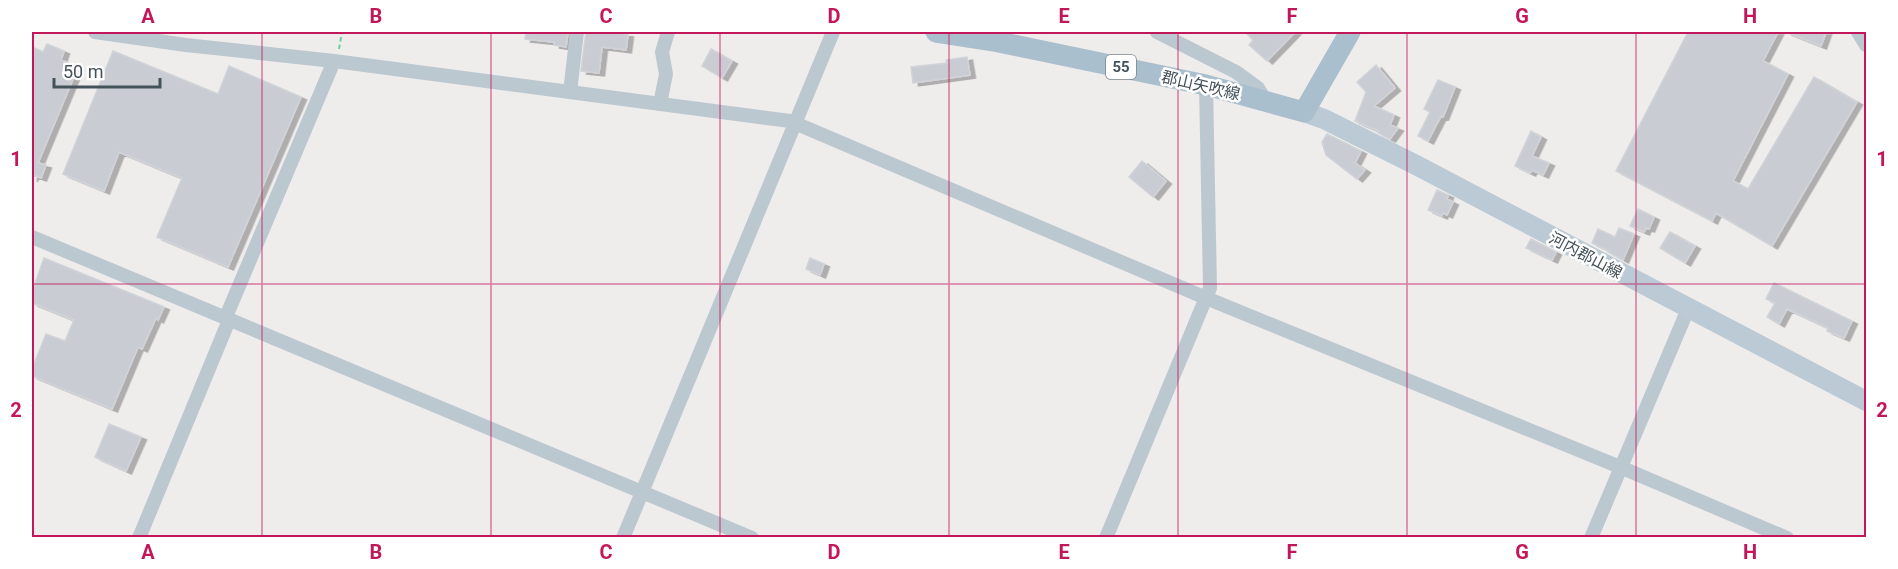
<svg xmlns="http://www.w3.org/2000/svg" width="1898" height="569" font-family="Roboto,'Noto Sans JP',sans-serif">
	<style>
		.building { fill: #c9ccd2; stroke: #d0d3d8; stroke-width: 1.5; filter: url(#shadow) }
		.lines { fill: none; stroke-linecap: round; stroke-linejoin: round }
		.path { stroke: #6dd097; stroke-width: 2; stroke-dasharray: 4.5 3; stroke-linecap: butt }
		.minor { stroke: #bcc8d0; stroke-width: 14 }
		.secondary { stroke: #bbcad4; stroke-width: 20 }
		.primary { stroke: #aabfcd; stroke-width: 21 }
		.grid { fill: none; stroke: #c2185b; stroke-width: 1.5; stroke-opacity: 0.55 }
		.labels { text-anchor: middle; stroke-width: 5; stroke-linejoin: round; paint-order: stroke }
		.shield { fill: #fff; stroke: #7c868c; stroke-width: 1.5 }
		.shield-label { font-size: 15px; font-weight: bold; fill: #44525a }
		.street-label { font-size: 16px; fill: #44525a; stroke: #fff }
		.neatline { fill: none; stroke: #c2185b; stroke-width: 2 }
		.grid-label { font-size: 20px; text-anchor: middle; font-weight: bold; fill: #c2185b }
	</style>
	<defs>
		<filter id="shadow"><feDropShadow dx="5.5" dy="3" stdDeviation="0" flood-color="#0004"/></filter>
	</defs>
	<rect width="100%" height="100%" fill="#efecec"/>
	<!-- building -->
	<path class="building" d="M 526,32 L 568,32 L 566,47 L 554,45 L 554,42 L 525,39 Z
		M 586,32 L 603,32 L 628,34 L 626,50 L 602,47 L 599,73 L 581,71 Z
		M 1245,32 L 1295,32 L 1267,61 L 1249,45 L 1253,40 Z
		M 1688,32 L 1778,32 L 1763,61 L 1788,74 L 1733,181 L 1748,189 L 1814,77 L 1857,102 L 1772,246 L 1716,213 L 1712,221 L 1616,171 Z
		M 1786,32 L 1826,32 L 1821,46 Z
		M 47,44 L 64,51 L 61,60 L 78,67 L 38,163 L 46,165 L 41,178 L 33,175 L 32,179 L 32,47 L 43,52 Z
		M 711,49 L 732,61 L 722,78 L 702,66 Z
		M 113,51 L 218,94 L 229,66 L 301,97 L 228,267 L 157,237 L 182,178 L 119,152 L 104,191 L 63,174 Z
		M 967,57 L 970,75 L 913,83 L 911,67 L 947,63 L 946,60 Z
		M 1376,65 L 1395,88 L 1374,106 L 1394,115 L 1390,125 L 1398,128 L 1390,139 L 1378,133 L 1379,131 L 1357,122 L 1358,120 L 1355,121 L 1366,92 L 1357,82 Z
		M 1438,80 L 1455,87 L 1443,117 L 1441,116 L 1428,141 L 1418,136 L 1430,112 L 1424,109 Z
		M 1531,131 L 1541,137 L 1532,156 L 1549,163 L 1543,175 L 1532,170 L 1530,173 L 1515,166 Z
		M 1327,134 L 1361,151 L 1355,163 L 1365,170 L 1357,179 L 1326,155 L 1322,142 Z
		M 1142,161 L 1166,181 L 1153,197 L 1129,177 Z
		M 1437,190 L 1448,195 L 1447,199 L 1453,202 L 1447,215 L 1443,213 L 1442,216 L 1428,210 Z
		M 1638,209 L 1654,217 L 1649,229 L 1646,228 L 1644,232 L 1630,226 Z
		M 1619,228 L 1634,234 L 1623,260 L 1608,252 L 1609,251 L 1592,243 L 1598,229 L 1615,237 Z
		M 1670,232 L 1695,246 L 1685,263 L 1660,248 Z
		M 1531,239 L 1556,252 L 1552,260 L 1526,248 Z
		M 44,258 L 164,307 L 158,320 L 156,318 L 142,349 L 138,347 L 112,409 L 32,376 L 32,369 L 46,334 L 65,341 L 74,320 L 32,303 L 32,292 Z
		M 810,258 L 824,264 L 820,275 L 806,269 Z
		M 1774,283 L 1852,321 L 1844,338 L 1827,331 L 1828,328 L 1787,309 L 1779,324 L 1767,317 L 1775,303 L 1766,299 Z
		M 109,424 L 141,437 L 126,471 L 95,457 Z"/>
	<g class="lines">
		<!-- path -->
		<path class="path" d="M 339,49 L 342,32"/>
		<!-- minor -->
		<path class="minor" d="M 95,32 L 186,45 L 334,61 L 790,121 L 1206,298 L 1620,467 L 1787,538
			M 1157,32 L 1236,72 L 1258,88 L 1265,100
			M 1858,32 L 1866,45
			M 570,92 L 577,32
			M 660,104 L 666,74 L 662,52 L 668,32
			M 32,237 L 752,538
			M 139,538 L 227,325 L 228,312 L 334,61
			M 623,538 L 833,32
			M 1106,538 L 1210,288 L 1206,85
			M 1591,538 L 1688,309"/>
		<!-- secondary -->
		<path class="secondary" d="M 1304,112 L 1324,119 L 1416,165 L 1866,401"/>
		<!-- primary -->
		<path class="primary" d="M 936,32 L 994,41 L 1206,85 L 1304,112 L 1350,32"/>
	</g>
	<!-- grid -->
	<path class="grid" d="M 262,32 L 262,538M 491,32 L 491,538M 720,32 L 720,538M 949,32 L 949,538M 1178,32 L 1178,538M 1407,32 L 1407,538M 1636,32 L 1636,538M 32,284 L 1866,284"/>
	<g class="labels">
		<!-- shield labels -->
		<rect class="shield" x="1106" y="55" width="30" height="24" rx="4.5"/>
		<g class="shield-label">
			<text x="1121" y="72">55</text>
		</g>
		<!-- street labels -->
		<g class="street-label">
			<text transform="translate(1201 85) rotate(13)" y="6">郡山矢吹線</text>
			<text transform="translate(1586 255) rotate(28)" y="6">河内郡山線</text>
		</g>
	</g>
	<!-- border -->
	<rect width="1898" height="569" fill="none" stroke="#ffffff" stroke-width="66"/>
	<!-- scale -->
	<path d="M54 78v9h106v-9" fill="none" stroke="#44525a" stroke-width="3"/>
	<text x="63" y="78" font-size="18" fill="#44525a" stroke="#ffffff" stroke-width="4.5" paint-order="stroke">50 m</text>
	<rect x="33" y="33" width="1832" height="503" class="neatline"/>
	<g class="grid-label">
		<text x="148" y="23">A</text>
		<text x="376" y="23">B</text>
		<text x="606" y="23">C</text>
		<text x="834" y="23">D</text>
		<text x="1064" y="23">E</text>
		<text x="1292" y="23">F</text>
		<text x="1522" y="23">G</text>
		<text x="1750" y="23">H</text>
		<text x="16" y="166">1</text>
		<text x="1882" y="166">1</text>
		<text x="16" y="417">2</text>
		<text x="1882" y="417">2</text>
		<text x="148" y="559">A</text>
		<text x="376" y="559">B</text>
		<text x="606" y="559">C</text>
		<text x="834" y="559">D</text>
		<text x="1064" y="559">E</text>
		<text x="1292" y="559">F</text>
		<text x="1522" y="559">G</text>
		<text x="1750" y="559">H</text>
	</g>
</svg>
